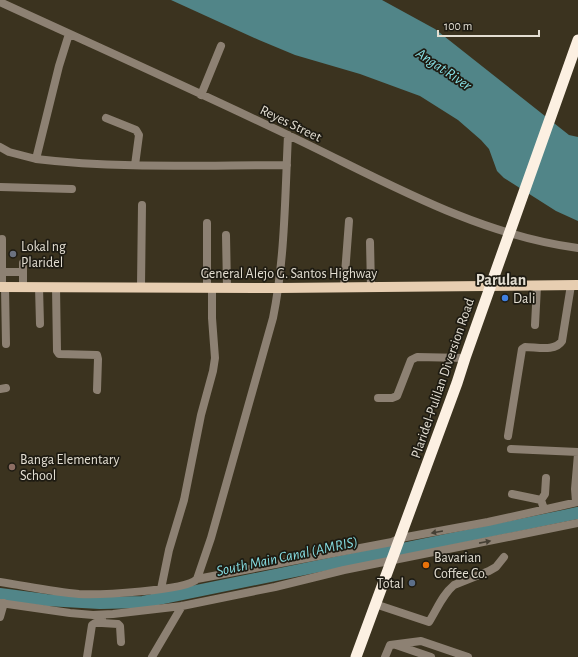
<svg xmlns="http://www.w3.org/2000/svg" width="578" height="657" font-family="'Alegreya Sans',sans-serif">
	<style>
		.water { fill: #518588 }
		.lines { fill: none; stroke-linecap: round; stroke-linejoin: round }
		.river { stroke: #518588; stroke-width: 12 }
		.minor { stroke: #8d8173; stroke-width: 8 }
		.major { stroke: #e7ceb1; stroke-width: 10 }
		.highway { stroke: #fcf0e2; stroke-width: 11 }
		.oneway { fill: #453f34 }
		.worship-dot { fill: #6b7280; stroke: #1e1b12; stroke-width: 1.5 }
		.shop-dot { fill: #3f7fe0; stroke: #1e1b12; stroke-width: 1.5 }
		.education-dot { fill: #8d6e63; stroke: #1e1b12; stroke-width: 1.5 }
		.food-dot { fill: #e8710a; stroke: #1e1b12; stroke-width: 1.5 }
		.service-dot { fill: #5c6f8a; stroke: #1e1b12; stroke-width: 1.5 }
		.labels { text-anchor: middle; stroke-width: 3.5; stroke-linejoin: round; paint-order: stroke }
		.street-label { font-size: 14px; fill: #e3ded2; stroke: #1e1b12 }
		.poi-label { font-size: 14px; fill: #e3ded2; stroke: #1e1b12; text-anchor: start }
		.water-label { font-size: 15px; font-style: italic; fill: #86dfe4; stroke: #1e1b12 }
		.quarter-label { font-size: 16px; font-weight: bold; fill: #e3ded2; stroke: #1e1b12 }
	</style>
	<rect width="100%" height="100%" fill="#3b331f"/>
	<!-- water -->
	<path class="water" d="M 171,0 L 382,0 L 435,29 L 569,135 L 578,137 L 578,221 L 556,211 L 504,178 L 497,171 L 489,149 L 481,140 L 458,120 L 420,96 L 360,74 L 295,55 L 259,40 Z"/>
	<g class="lines">
		<!-- river -->
		<path class="river" d="M 0,594 L 46,600 L 100,603 L 143,602 L 578,513"/>
		<!-- minor -->
		<path class="minor" d="M 0,2 C 96,46 192,89 288,135 C 381,179 473,234 578,248
			M 201,95 L 221,46
			M 106,118 L 136,130 L 139,135 L 135,165
			M 0,147 L 9,152 L 36,159 L 59,66 L 69,34
			M 36,159 C 119,169 203,165 287,165
			M 0,187 L 72,189
			M 226,235 L 227,287
			M 2,239 L 2,287
			M 370,242 L 371,287
			M 23,263 L 23,287
			M 2,272 L 23,272
			M 141,286 L 142,205
			M 5,287 L 6,344
			M 39,287 L 40,324
			M 56,287 L 57,351 L 59,354 L 97,355 L 98,359 L 97,390
			M 207,287 L 207,223
			M 344,287 L 349,221
			M 535,325 L 537,286
			M 0,389 L 6,388
			M 378,398 L 392,398 L 397,396 L 411,360 L 417,357 L 465,358
			M 508,436 L 522,349 L 525,347 C 537,347 555,352 562,341 L 571,285
			M 511,449 L 578,452
			M 512,494 L 541,500 L 544,509
			M 541,500 L 545,494 L 546,478
			M 576,502 L 575,489 L 578,454
			M 197,579 L 392,542 L 401,538 L 488,522 L 578,502
			M 0,582 C 26,586 53,592 79,594 C 98,595 186,591 197,579 L 211,538 L 273,318 C 285,259 285,196 288,135
			M 161,589 L 169,550 L 184,500 L 201,415 L 213,371 L 215,358 L 212,318 L 212,287
			M 0,603 L 70,613 L 93,615 L 113,614 L 182,606 L 275,587 L 344,570 L 578,523
			M 375,604 L 429,622 C 437,609 443,594 454,585 L 489,571 L 496,567 L 504,557
			M 0,617 L 4,603
			M 102,623 L 118,624 L 120,626 L 121,642
			M 396,645 L 431,657
			M 87,657 L 92,625 L 95,623 L 102,623 L 102,615
			M 152,657 L 182,606
			M 385,657 L 390,645 L 421,641 L 468,657"/>
		<!-- major -->
		<path class="major" d="M 0,287 L 279,288 L 578,285"/>
		<!-- highway -->
		<path class="highway" d="M 356,657 L 457,383 L 465,358 L 578,40"/>
	</g>
	<!-- one-way arrows -->
	<defs><path id="oneway-solid" d="M-6-.8H1V-3.2L6.5 0L1 3.2V.8H-6Z"/></defs>
	<g class="oneway">
		<use href="#oneway-solid" transform="translate(437 532) rotate(170)"/>
		<use href="#oneway-solid" transform="translate(485 542) rotate(-11)"/>
	</g>
	<!-- markers -->
	<circle class="worship-dot" cx="13" cy="254" r="4"/>
	<circle class="shop-dot" cx="505" cy="298" r="4"/>
	<circle class="education-dot" cx="12" cy="467" r="4"/>
	<circle class="food-dot" cx="426" cy="565" r="4"/>
	<circle class="service-dot" cx="412" cy="583" r="4"/>
	<g class="labels">
		<!-- street labels -->
		<g class="street-label">
			<text transform="translate(291 123) rotate(26)" y="5">Reyes Street</text>
			<text x="289" y="278">General Alejo G. Santos Highway</text>
			<text transform="translate(442 378) rotate(-71)" y="5">Plaridel-Pulilan Diversion Road</text>
		</g>
		<!-- poi labels -->
		<g class="poi-label">
			<text x="21" y="251">Lokal ng<tspan x="21" dy="16">Plaridel</tspan></text>
			<text x="513" y="303">Dali</text>
			<text x="20" y="464">Banga Elementary<tspan x="20" dy="16">School</tspan></text>
			<text x="434" y="562">Bavarian<tspan x="434" dy="16">Coffee Co.</tspan></text>
			<text x="404" y="588" text-anchor="end">Total</text>
		</g>
		<!-- water labels -->
		<g class="water-label">
			<text transform="translate(444 69) rotate(34)" y="5">Angat River</text>
			<text transform="translate(287 556) rotate(-12)" y="5">South Main Canal (AMRIS)</text>
		</g>
		<!-- quarter labels -->
		<g class="quarter-label">
			<text x="501" y="285">Parulan</text>
		</g>
	</g>
	<!-- scale -->
	<path d="M438 30v6h101v-6" fill="none" stroke="#e3ded2" stroke-width="2"/>
	<text x="444" y="30" font-size="12" fill="#e3ded2" stroke="#1e1b12" stroke-width="3" paint-order="stroke">100 m</text>
</svg>
